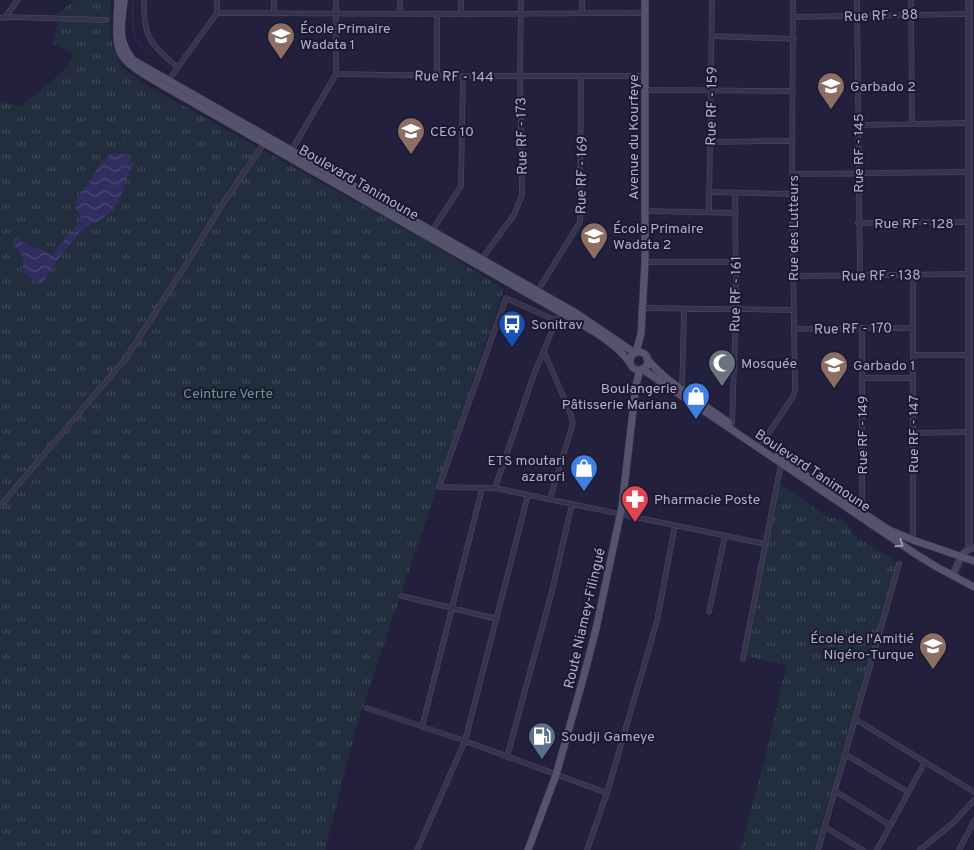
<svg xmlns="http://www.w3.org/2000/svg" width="974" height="850" font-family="Overpass,sans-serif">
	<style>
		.park { fill: url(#park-tufts) }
		.water { fill: url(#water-waves) }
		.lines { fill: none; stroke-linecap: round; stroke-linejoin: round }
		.stream { stroke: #312d5e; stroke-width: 1 }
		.minor-casing { stroke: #4e4c63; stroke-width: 5.5 }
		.tertiary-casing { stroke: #4e4c63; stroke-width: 7 }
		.secondary-casing { stroke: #3c3a52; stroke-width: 8 }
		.primary-casing { stroke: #3c3a52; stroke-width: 8 }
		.minor { stroke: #36344c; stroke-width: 4.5 }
		.tertiary { stroke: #36344c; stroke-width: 5.5 }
		.secondary { stroke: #45425f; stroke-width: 6 }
		.primary { stroke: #54526c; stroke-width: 7 }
		.oneway { stroke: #9a98b1 }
		.labels { text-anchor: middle; stroke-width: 4; stroke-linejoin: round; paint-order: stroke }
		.street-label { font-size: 14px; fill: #b2afc8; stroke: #1b1930 }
		.poi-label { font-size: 14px; fill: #b2afc8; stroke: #1b1930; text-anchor: start }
		.park-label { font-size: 14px; fill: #649a8b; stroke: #1b1930 }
	</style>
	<defs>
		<pattern id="park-tufts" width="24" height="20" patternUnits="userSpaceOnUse" patternTransform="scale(1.25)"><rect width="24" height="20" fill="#222d3d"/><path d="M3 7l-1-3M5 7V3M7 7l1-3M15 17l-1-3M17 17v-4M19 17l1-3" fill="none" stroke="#404958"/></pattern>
		<pattern id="water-waves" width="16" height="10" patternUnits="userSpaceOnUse" patternTransform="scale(1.25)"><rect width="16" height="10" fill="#312d5e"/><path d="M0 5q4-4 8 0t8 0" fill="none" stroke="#4c4974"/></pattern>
	</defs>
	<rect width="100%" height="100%" fill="#22203c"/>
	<!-- park -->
	<path class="park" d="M 74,0 L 111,0 L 110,37 L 121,66 L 146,85 L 425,240 L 504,289 L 356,728 L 325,850 L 0,850 L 0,101 L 21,106 L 66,69 L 74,54 L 54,44 L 59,13 Z
		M 779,483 L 829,518 L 838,518 L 849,525 L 852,534 L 898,563 L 814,850 L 740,850 L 765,757 L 786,666 L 747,656 Z"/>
	<!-- water -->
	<path class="water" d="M 111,153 L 124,154 L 134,165 L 130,170 L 120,199 L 114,208 L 102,219 L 82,229 L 56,262 L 42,284 C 28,278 21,274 23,257 L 12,242 L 16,236 C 30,250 36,246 52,254 L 83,218 C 65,203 84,192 92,178 C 100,164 99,164 111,153 Z"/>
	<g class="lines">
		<!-- stream -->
		<path class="stream" d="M 133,1 C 132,22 131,41 149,55
			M 122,153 L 126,123 L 140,78"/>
		<!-- minor casing -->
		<g class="minor-casing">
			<path id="minor" d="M 144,0 C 143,39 151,43 178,68
				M 336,0 L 336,74 L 463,76 L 645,76
				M 582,0 L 582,13
				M 857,0 L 860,276
				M 911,0 L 912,124
				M 217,13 L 461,14 L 645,13
				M 274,13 L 274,0
				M 437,13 L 437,76
				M 400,14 L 400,0
				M 461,14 L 461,0
				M 5,17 L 18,0
				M 794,17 L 969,14
				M 0,18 L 12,17 L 105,20
				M 712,36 L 794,39
				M 168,81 L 217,13 L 217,0
				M 646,90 L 793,91
				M 858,125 L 969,123
				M 710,142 L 793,141
				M 290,153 L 336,74
				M 793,174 L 969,172
				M 709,192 L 792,194
				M 646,211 L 736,213
				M 709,212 L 712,0
				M 858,223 L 969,222
				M 432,231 L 461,186 L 463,76
				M 481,260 L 514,215 L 522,195 L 520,76 L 521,0
				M 645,262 L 736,262
				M 913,275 L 913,540
				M 793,276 L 969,274
				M 537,292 L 580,222 L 581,77
				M 642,308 L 793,310
				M 557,321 L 506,298 L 439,487 L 495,488 L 765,544
				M 794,329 L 913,328
				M 544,352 L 569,409 L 573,423 L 550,499
				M 913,355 L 969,355
				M 862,378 L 913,378
				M 682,389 L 684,310
				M 732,425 L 736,310 L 735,192
				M 913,433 L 969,432
				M 761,445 L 792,398 L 795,391 L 792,194 L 793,0
				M 495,488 L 534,374 L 560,312
				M 0,506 L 126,358 L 187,263 L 218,211 L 265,142
				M 862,512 L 862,328
				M 402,596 L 497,619
				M 709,612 L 725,536
				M 743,659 L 781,464
				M 367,708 L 465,741 L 607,793
				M 855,719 L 974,792
				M 422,727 L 482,489
				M 845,754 L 908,792
				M 507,757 L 551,595 L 572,504
				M 835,791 L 890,825
				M 825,827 L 863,850
				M 417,850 L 465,741 L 528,495
				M 587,850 L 607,793 L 657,621 L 675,525
				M 818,850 L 899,564
				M 877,850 L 925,762
				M 920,850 L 953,823 L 974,800
				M 959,850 L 974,821"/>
		</g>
		<!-- tertiary casing -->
		<g class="tertiary-casing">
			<path id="tertiary" d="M 969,0 L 969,548"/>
		</g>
		<!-- secondary casing -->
		<g class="secondary-casing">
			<path id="secondary" d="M 953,576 C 957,566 961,549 974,548"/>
		</g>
		<!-- primary casing -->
		<g class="primary-casing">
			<path id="primary" d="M 118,0 C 115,57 113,56 162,85 L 560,312 C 583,325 615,341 630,363
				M 124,0 C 122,24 116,39 133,60 L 576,313 L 635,353
				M 636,352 L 641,334 L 645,262 L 645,0
				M630 361a9 9 0 1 1 18 0a9 9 0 1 1-18 0Z
				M 647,359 C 667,383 704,404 729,423
				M 642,369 L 914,553 L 935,566 L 974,587
				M 777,456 L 889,530 L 913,540 L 974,561
				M 528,850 L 556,775 L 583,679 L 596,629 L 622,506 L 636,385 L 640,370"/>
		</g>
		<!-- minor -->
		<use href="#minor" class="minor"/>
		<!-- tertiary -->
		<use href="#tertiary" class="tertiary"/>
		<!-- secondary -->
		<use href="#secondary" class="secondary"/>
		<!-- primary -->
		<use href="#primary" class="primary"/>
	</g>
	<!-- one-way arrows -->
	<defs><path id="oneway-chevron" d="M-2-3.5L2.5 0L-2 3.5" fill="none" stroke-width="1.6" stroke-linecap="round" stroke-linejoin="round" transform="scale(1.25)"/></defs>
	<use class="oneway" href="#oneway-chevron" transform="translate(900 544) rotate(34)"/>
	<!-- icons -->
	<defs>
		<g id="school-pin" transform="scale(1.4375)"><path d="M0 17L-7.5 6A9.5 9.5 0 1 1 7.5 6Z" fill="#8d6e63" stroke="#1b1930"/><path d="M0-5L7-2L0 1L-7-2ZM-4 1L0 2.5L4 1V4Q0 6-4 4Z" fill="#fff"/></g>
		<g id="bus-pin" transform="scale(1.4375)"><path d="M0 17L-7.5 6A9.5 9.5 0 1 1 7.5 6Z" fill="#1a4fb4" stroke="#1b1930"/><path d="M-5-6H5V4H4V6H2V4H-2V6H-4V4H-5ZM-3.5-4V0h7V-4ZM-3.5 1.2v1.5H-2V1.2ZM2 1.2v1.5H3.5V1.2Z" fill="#fff"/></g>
		<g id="mosque-pin" transform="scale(1.4375)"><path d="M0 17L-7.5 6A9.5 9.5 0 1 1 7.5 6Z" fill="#6b7280" stroke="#1b1930"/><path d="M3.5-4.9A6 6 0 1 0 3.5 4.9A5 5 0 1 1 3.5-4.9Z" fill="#fff"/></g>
		<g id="shop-pin" transform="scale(1.4375)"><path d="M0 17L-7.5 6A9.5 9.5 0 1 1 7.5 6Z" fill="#3f7fe0" stroke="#1b1930"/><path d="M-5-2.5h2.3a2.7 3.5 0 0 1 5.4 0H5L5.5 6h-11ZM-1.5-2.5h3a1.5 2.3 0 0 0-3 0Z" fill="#fff"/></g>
		<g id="pharmacy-pin" transform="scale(1.4375)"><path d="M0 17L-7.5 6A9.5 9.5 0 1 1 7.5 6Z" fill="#e0444e" stroke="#1b1930"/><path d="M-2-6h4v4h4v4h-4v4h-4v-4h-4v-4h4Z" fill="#fff"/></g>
		<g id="fuel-pin" transform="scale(1.4375)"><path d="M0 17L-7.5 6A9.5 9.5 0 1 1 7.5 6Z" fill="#5c6f8a" stroke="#1b1930"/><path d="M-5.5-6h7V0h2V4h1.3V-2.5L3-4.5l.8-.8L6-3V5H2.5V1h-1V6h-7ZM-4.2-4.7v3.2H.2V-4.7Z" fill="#fff"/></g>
	</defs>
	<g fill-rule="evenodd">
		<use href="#school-pin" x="281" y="36"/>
		<use href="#school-pin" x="831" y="86"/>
		<use href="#school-pin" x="411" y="131"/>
		<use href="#school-pin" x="594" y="236"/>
		<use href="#bus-pin" x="512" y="324"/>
		<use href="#mosque-pin" x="722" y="363"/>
		<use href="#school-pin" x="834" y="365"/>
		<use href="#shop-pin" x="696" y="396"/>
		<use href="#shop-pin" x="584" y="468"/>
		<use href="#pharmacy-pin" x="635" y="499"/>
		<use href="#school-pin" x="933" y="646"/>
		<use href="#fuel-pin" x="542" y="736"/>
	</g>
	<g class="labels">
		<!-- street labels -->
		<g class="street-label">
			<text transform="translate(881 15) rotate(-2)" y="5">Rue RF - 88</text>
			<text transform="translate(454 76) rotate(1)" y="5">Rue RF - 144</text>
			<text transform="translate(711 106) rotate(-89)" y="5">Rue RF - 159</text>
			<text transform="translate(521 136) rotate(-91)" y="5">Rue RF - 173</text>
			<text transform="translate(633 137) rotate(-90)" y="5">Avenue du Kourfeye</text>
			<text transform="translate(858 153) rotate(-90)" y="5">Rue RF - 145</text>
			<text transform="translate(581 175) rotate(-89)" y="5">Rue RF - 169</text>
			<text transform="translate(359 182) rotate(30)" y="5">Boulevard Tanimoune</text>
			<text x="914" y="228">Rue RF - 128</text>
			<text transform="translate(793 228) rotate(-90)" y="5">Rue des Lutteurs</text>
			<text transform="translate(881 275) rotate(-1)" y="5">Rue RF - 138</text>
			<text transform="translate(735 294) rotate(-89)" y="5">Rue RF - 161</text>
			<text transform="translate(853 328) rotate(-1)" y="5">Rue RF - 170</text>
			<text transform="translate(913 434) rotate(-90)" y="5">Rue RF - 147</text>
			<text transform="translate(862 435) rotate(-90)" y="5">Rue RF - 149</text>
			<text transform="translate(813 470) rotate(34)" y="5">Boulevard Tanimoune</text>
			<text transform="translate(584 618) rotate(-77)" y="5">Route Niamey-Filingué</text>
		</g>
		<!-- poi labels -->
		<g class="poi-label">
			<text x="300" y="33">École Primaire<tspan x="300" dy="16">Wadata 1</tspan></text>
			<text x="850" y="91">Garbado 2</text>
			<text x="430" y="136">CEG 10</text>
			<text x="613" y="233">École Primaire<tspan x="613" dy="16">Wadata 2</tspan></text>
			<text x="531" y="329">Sonitrav</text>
			<text x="741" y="368">Mosquée</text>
			<text x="853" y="370">Garbado 1</text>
			<text x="677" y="393" text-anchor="end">Boulangerie<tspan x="677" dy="16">Pâtisserie Mariana</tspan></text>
			<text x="565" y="465" text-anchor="end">ETS moutari<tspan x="565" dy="16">azarori</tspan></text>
			<text x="654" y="504">Pharmacie Poste</text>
			<text x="914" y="643" text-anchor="end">École de l'Amitié<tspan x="914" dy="16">Nigéro-Turque</tspan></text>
			<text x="561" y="741">Soudji Gameye</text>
		</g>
		<!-- park labels -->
		<g class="park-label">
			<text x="228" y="398">Ceinture Verte</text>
		</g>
	</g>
</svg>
